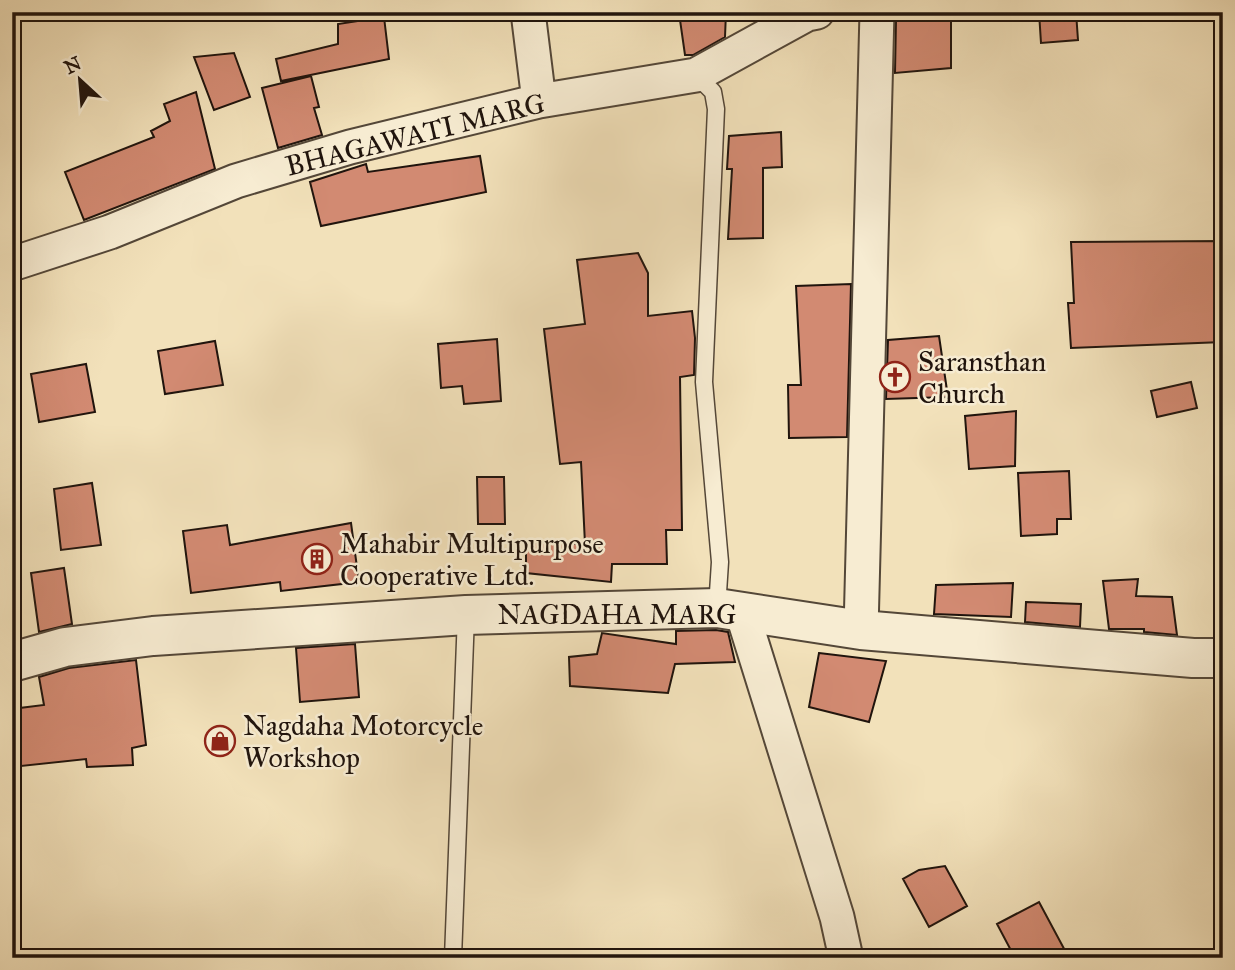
<svg xmlns="http://www.w3.org/2000/svg" width="1235" height="970" font-family="'IM FELL Great Primer',serif">
	<style>
		.building { fill: #d28a72; stroke: #20140d; stroke-width: 2 }
		.lines { fill: none; stroke-linecap: round; stroke-linejoin: round }
		.service-casing { stroke: #544738; stroke-width: 19 }
		.minor-casing { stroke: #544738; stroke-width: 37 }
		.tertiary-casing { stroke: #544738; stroke-width: 42 }
		.service { stroke: #f7ecd2; stroke-width: 16 }
		.minor { stroke: #f7ecd2; stroke-width: 33 }
		.tertiary { stroke: #f7ecd2; stroke-width: 38 }
		.labels { text-anchor: middle; stroke-width: 5; stroke-linejoin: round; paint-order: stroke }
		.street-label { font-size: 28px; fill: #20140d; stroke: #f7ecd2 }
		.poi-label { font-size: 28px; fill: #20140d; stroke: #f7ecd2; text-anchor: start }
	</style>
	<rect width="100%" height="100%" fill="#f2e1ba"/>
	<filter id="stains"><feTurbulence type="fractalNoise" baseFrequency=".00286" numOctaves="4"/><feColorMatrix values="0 0 0 0 .2 0 0 0 0 .09 0 0 0 0 .02 0 0 0 .5 -.17"/></filter>
	<radialGradient id="worn" r=".72"><stop offset=".6" stop-color="#630" stop-opacity="0"/><stop offset="1" stop-color="#630" stop-opacity=".3"/></radialGradient>
	<!-- building -->
	<path class="building" d="M 726,12 L 725,37 L 693,55 L 685,55 L 679,13 Z
		M 1039,12 L 1076,12 L 1078,40 L 1041,43 Z
		M 384,17 L 389,59 L 281,81 L 276,59 L 338,44 L 338,24 Z
		M 951,18 L 951,68 L 895,73 L 896,20 Z
		M 234,53 L 250,97 L 214,110 L 194,57 Z
		M 311,76 L 319,107 L 314,108 L 322,135 L 278,148 L 262,88 Z
		M 196,92 L 215,169 L 84,220 L 65,172 L 154,137 L 151,131 L 170,121 L 164,104 Z
		M 781,132 L 782,167 L 763,168 L 763,238 L 728,239 L 732,169 L 727,169 L 729,136 Z
		M 480,156 L 486,192 L 321,226 L 310,182 L 366,164 L 368,172 Z
		M 1223,241 L 1223,342 L 1071,348 L 1068,303 L 1074,303 L 1071,242 Z
		M 638,253 L 648,273 L 648,316 L 692,311 L 695,338 L 694,375 L 680,377 L 682,530 L 666,530 L 667,564 L 612,564 L 611,582 L 526,573 L 526,542 L 585,544 L 581,462 L 560,464 L 544,329 L 585,324 L 577,260 Z
		M 851,284 L 847,437 L 789,438 L 788,385 L 801,385 L 796,286 Z
		M 939,336 L 948,397 L 886,399 L 888,340 Z
		M 497,339 L 501,401 L 464,404 L 462,386 L 441,388 L 438,344 Z
		M 215,341 L 223,385 L 165,394 L 158,351 Z
		M 86,364 L 95,412 L 39,422 L 31,374 Z
		M 1191,382 L 1197,408 L 1157,417 L 1151,391 Z
		M 1016,411 L 1015,466 L 969,469 L 965,416 Z
		M 1069,471 L 1071,519 L 1057,519 L 1057,534 L 1021,536 L 1018,473 Z
		M 477,477 L 504,477 L 505,524 L 478,524 Z
		M 92,483 L 101,545 L 61,550 L 54,489 Z
		M 351,523 L 359,582 L 281,591 L 280,582 L 191,593 L 183,531 L 227,525 L 230,545 Z
		M 64,568 L 72,624 L 39,632 L 31,573 Z
		M 1138,579 L 1136,596 L 1172,597 L 1177,635 L 1144,632 L 1144,629 L 1109,629 L 1103,581 Z
		M 1013,583 L 1011,617 L 934,614 L 936,585 Z
		M 1026,602 L 1081,604 L 1080,627 L 1025,622 Z
		M 716,630 L 728,632 L 735,662 L 675,664 L 668,693 L 570,686 L 569,657 L 597,654 L 602,633 L 676,644 L 676,631 Z
		M 355,644 L 359,697 L 300,702 L 296,648 Z
		M 819,653 L 886,661 L 869,722 L 809,707 Z
		M 136,660 L 146,745 L 132,748 L 133,765 L 87,767 L 86,759 L 12,767 L 12,709 L 44,705 L 39,677 L 69,668 Z
		M 945,866 L 967,906 L 929,927 L 903,879 L 919,870 Z
		M 1039,902 L 1069,958 L 1015,958 L 997,924 Z"/>
	<g class="lines">
		<!-- service casing -->
		<g class="service-casing">
			<path id="service" d="M 696,75 L 713,92 L 716,109 L 704,382 L 720,562 L 717,608
				M 453,958 L 466,615"/>
		</g>
		<!-- minor casing -->
		<g class="minor-casing">
			<path id="minor" d="M 528,12 L 539,101
				M 12,264 L 110,232 L 236,181 L 350,147 L 539,101 L 696,75 L 807,14 L 817,12
				M 742,612 L 837,917 L 846,958
				M 861,630 L 877,12"/>
		</g>
		<!-- tertiary casing -->
		<g class="tertiary-casing">
			<path id="tertiary" d="M 12,662 L 65,647 L 153,636 L 466,615 L 717,608 L 861,630 L 1193,658 L 1223,658"/>
		</g>
		<!-- service -->
		<use href="#service" class="service"/>
		<!-- minor -->
		<use href="#minor" class="minor"/>
		<!-- tertiary -->
		<use href="#tertiary" class="tertiary"/>
	</g>
	<!-- icons -->
	<defs>
		<g id="church-ring" transform="scale(1.575)"><circle r="9.5" fill="#f7ecd2" stroke="#8f2418" stroke-width="1.5"/><path d="M-1.2-6h2.4v3.5h3.3v2.4h-3.3V6h-2.4V-.1h-3.3v-2.4h3.3Z" fill="#8f2418"/></g>
		<g id="building-ring" transform="scale(1.575)"><circle r="9.5" fill="#f7ecd2" stroke="#8f2418" stroke-width="1.5"/><path d="M-4-6H4V6H1V3H-1V6H-4ZM-2.5-4.3h1.7v1.8h-1.7ZM.8-4.3h1.7v1.8H.8ZM-2.5-1h1.7V.8h-1.7ZM.8-1h1.7V.8H.8Z" fill="#8f2418"/></g>
		<g id="shop-ring" transform="scale(1.575)"><circle r="9.5" fill="#f7ecd2" stroke="#8f2418" stroke-width="1.5"/><path d="M-5-2.5h2.3a2.7 3.5 0 0 1 5.4 0H5L5.5 6h-11ZM-1.5-2.5h3a1.5 2.3 0 0 0-3 0Z" fill="#8f2418"/></g>
	</defs>
	<g fill-rule="evenodd">
		<use href="#church-ring" x="895" y="377"/>
		<use href="#building-ring" x="317" y="559"/>
		<use href="#shop-ring" x="220" y="741"/>
	</g>
	<g class="labels">
		<!-- street labels -->
		<g class="street-label">
			<text transform="translate(415 134) rotate(-14)" y="10">BHAGAWATI MARG</text>
			<text x="617" y="624">NAGDAHA MARG</text>
		</g>
		<!-- poi labels -->
		<g class="poi-label">
			<text x="918" y="371">Saransthan<tspan x="918" dy="32">Church</tspan></text>
			<text x="340" y="553">Mahabir Multipurpose<tspan x="340" dy="32">Cooperative Ltd.</tspan></text>
			<text x="243" y="735">Nagdaha Motorcycle<tspan x="243" dy="32">Workshop</tspan></text>
		</g>
	</g>
	<!-- margin -->
	<rect width="1235" height="970" fill="none" stroke="#f2e1ba" stroke-width="42"/>
	<rect x="14" y="14" width="1207" height="942" fill="none" stroke="#20140d" stroke-width="3.5"/>
	<rect x="21" y="21" width="1193" height="928" fill="none" stroke="#20140d" stroke-width="2"/>
	<!-- north arrow -->
	<g transform="translate(80 80) rotate(334)" stroke="#f7ecd2" stroke-width="5" paint-order="stroke">
	<path d="M0-5L12 26L0 18L-12 26Z" fill="#20140d"/>
	<text y="-10" font-size="19" font-weight="bold" text-anchor="middle" fill="#20140d">N</text>
	</g>
	<rect width="100%" height="100%" filter="url(#stains)"/>
	<rect width="100%" height="100%" fill="url(#worn)"/>
</svg>
